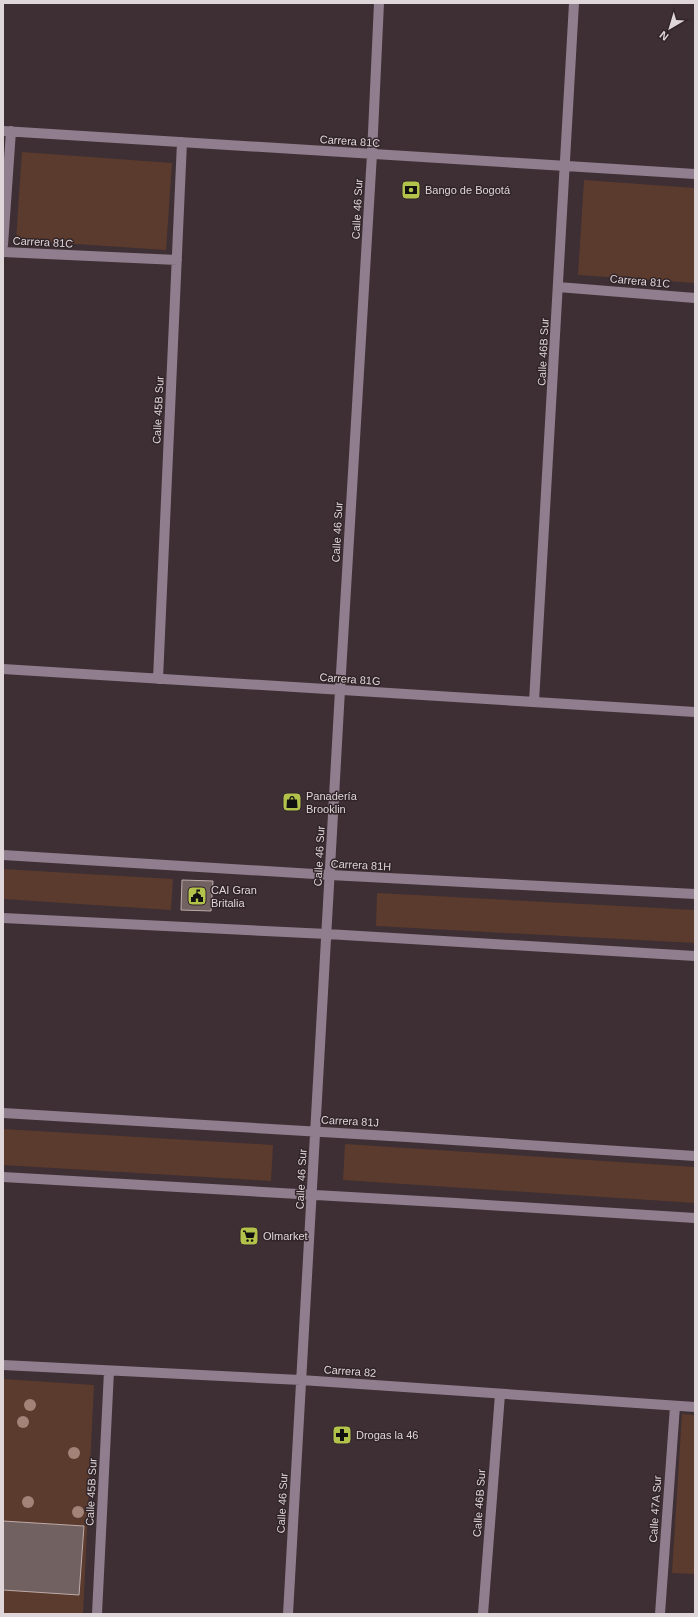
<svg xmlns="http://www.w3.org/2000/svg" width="698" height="1617" font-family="Helvetica,sans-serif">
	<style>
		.green { fill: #5b3b2d }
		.building { fill: #726161; stroke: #beabaa }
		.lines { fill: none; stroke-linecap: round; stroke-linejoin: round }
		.minor { stroke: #907d8d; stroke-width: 10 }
		.tree { fill: #a38278 }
		.labels { text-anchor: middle; stroke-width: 3; stroke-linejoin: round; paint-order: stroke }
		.street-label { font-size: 11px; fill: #dfd6d9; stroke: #32252a }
		.poi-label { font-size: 11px; fill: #dfd6d9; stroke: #32252a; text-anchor: start }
	</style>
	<rect width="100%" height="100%" fill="#3d2f34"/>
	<!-- green -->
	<path class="green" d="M 22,152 L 172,163 L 166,250 L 16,240 Z
		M 584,180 L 695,188 L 695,283 L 578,275 Z
		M 3,869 L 173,879 L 171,910 L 3,899 Z
		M 377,893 L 695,910 L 695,943 L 376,926 Z
		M 3,1129 L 273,1145 L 271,1181 L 3,1165 Z
		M 345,1144 L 695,1167 L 695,1203 L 343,1180 Z
		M 3,1379 L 94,1385 L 83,1614 L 3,1614 Z
		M 682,1414 L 695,1415 L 695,1574 L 672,1573 Z"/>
	<!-- building -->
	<path class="building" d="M 182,880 L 213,881 L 211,911 L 181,910 Z
		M 3,1521 L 84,1526 L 79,1595 L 3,1590 Z"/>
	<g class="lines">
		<!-- minor -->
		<path class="minor" d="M 3,131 L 695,174
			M 3,245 L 11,131
			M 3,252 L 177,260
			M 558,287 L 695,298
			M 3,669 L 695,712
			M 158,679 L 182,142
			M 534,702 L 574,3
			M 3,855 L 330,875 L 695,894
			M 3,918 L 327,934 L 695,956
			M 3,1113 L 407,1137 L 695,1156
			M 3,1177 L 456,1203 L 695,1218
			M 3,1365 L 301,1380 L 695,1407
			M 97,1614 L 109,1371
			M 288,1614 L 340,690 L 372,154 L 379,3
			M 483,1614 L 500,1394
			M 660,1614 L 675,1406"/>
	</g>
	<!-- trees -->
	<g class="tree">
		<circle cx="30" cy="1405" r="6"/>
		<circle cx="23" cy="1422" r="6"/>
		<circle cx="74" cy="1453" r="6"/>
		<circle cx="28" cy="1502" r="6"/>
		<circle cx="78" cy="1512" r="6"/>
	</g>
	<!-- icons -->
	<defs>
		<g id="bank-square" transform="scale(1)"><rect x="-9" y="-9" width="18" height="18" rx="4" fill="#b2c24b" stroke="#32252a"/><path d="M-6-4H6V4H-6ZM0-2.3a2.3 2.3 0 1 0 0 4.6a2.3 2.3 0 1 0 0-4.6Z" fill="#111"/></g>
		<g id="shop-square" transform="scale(1)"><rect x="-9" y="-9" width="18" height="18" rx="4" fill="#b2c24b" stroke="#32252a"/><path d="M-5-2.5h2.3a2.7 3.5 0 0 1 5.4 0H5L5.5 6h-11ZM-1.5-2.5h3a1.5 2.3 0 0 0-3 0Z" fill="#111"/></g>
		<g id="civic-square" transform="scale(1)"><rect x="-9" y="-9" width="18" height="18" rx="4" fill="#b2c24b" stroke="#32252a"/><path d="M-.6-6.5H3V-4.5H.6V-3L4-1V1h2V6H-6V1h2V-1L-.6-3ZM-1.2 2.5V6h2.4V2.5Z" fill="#111"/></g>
		<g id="supermarket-square" transform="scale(1)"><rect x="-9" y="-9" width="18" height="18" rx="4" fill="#b2c24b" stroke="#32252a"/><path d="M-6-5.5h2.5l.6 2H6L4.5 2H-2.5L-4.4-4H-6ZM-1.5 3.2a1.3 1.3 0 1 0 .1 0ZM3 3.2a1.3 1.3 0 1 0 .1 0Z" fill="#111"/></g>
		<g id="pharmacy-square" transform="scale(1)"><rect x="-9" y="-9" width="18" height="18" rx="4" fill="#b2c24b" stroke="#32252a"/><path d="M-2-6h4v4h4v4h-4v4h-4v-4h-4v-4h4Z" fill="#111"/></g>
	</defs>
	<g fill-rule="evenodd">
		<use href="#bank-square" x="411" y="190"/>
		<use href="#shop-square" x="292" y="802"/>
		<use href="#civic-square" x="197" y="896"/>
		<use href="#supermarket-square" x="249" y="1236"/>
		<use href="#pharmacy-square" x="342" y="1435"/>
	</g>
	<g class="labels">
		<!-- street labels -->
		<g class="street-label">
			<text transform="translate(350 141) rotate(4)" y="4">Carrera 81C</text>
			<text transform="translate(357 209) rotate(-87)" y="4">Calle 46 Sur</text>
			<text transform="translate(43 242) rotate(3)" y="4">Carrera 81C</text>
			<text transform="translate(640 281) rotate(5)" y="4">Carrera 81C</text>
			<text transform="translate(543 352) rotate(-87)" y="4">Calle 46B Sur</text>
			<text transform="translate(158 410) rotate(-87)" y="4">Calle 45B Sur</text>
			<text transform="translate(337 532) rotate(-87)" y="4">Calle 46 Sur</text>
			<text transform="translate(350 679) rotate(4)" y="4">Carrera 81G</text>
			<text transform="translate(319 856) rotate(-87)" y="4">Calle 46 Sur</text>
			<text transform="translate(361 865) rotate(3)" y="4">Carrera 81H</text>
			<text transform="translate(350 1121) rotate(3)" y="4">Carrera 81J</text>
			<text transform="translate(301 1179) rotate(-87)" y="4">Calle 46 Sur</text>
			<text transform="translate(350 1371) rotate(4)" y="4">Carrera 82</text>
			<text transform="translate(91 1492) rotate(-87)" y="4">Calle 45B Sur</text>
			<text transform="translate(282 1503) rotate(-87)" y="4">Calle 46 Sur</text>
			<text transform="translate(479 1503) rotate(-86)" y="4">Calle 46B Sur</text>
			<text transform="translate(655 1509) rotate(-86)" y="4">Calle 47A Sur</text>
		</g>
		<!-- poi labels -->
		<g class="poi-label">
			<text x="425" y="194">Bango de Bogotá</text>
			<text x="306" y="800">Panadería<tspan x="306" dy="13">Brooklin</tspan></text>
			<text x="211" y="894">CAI Gran<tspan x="211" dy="13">Britalia</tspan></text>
			<text x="263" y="1240">Olmarket</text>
			<text x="356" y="1439">Drogas la 46</text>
		</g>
	</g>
	<!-- border -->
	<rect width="698" height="1617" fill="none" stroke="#dfd6d9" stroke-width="8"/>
	<!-- north arrow -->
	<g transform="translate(670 28) rotate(218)" stroke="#32252a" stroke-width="3" paint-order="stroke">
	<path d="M0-3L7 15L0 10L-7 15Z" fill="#dfd6d9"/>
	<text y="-6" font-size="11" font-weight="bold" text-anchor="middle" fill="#dfd6d9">N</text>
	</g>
</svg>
